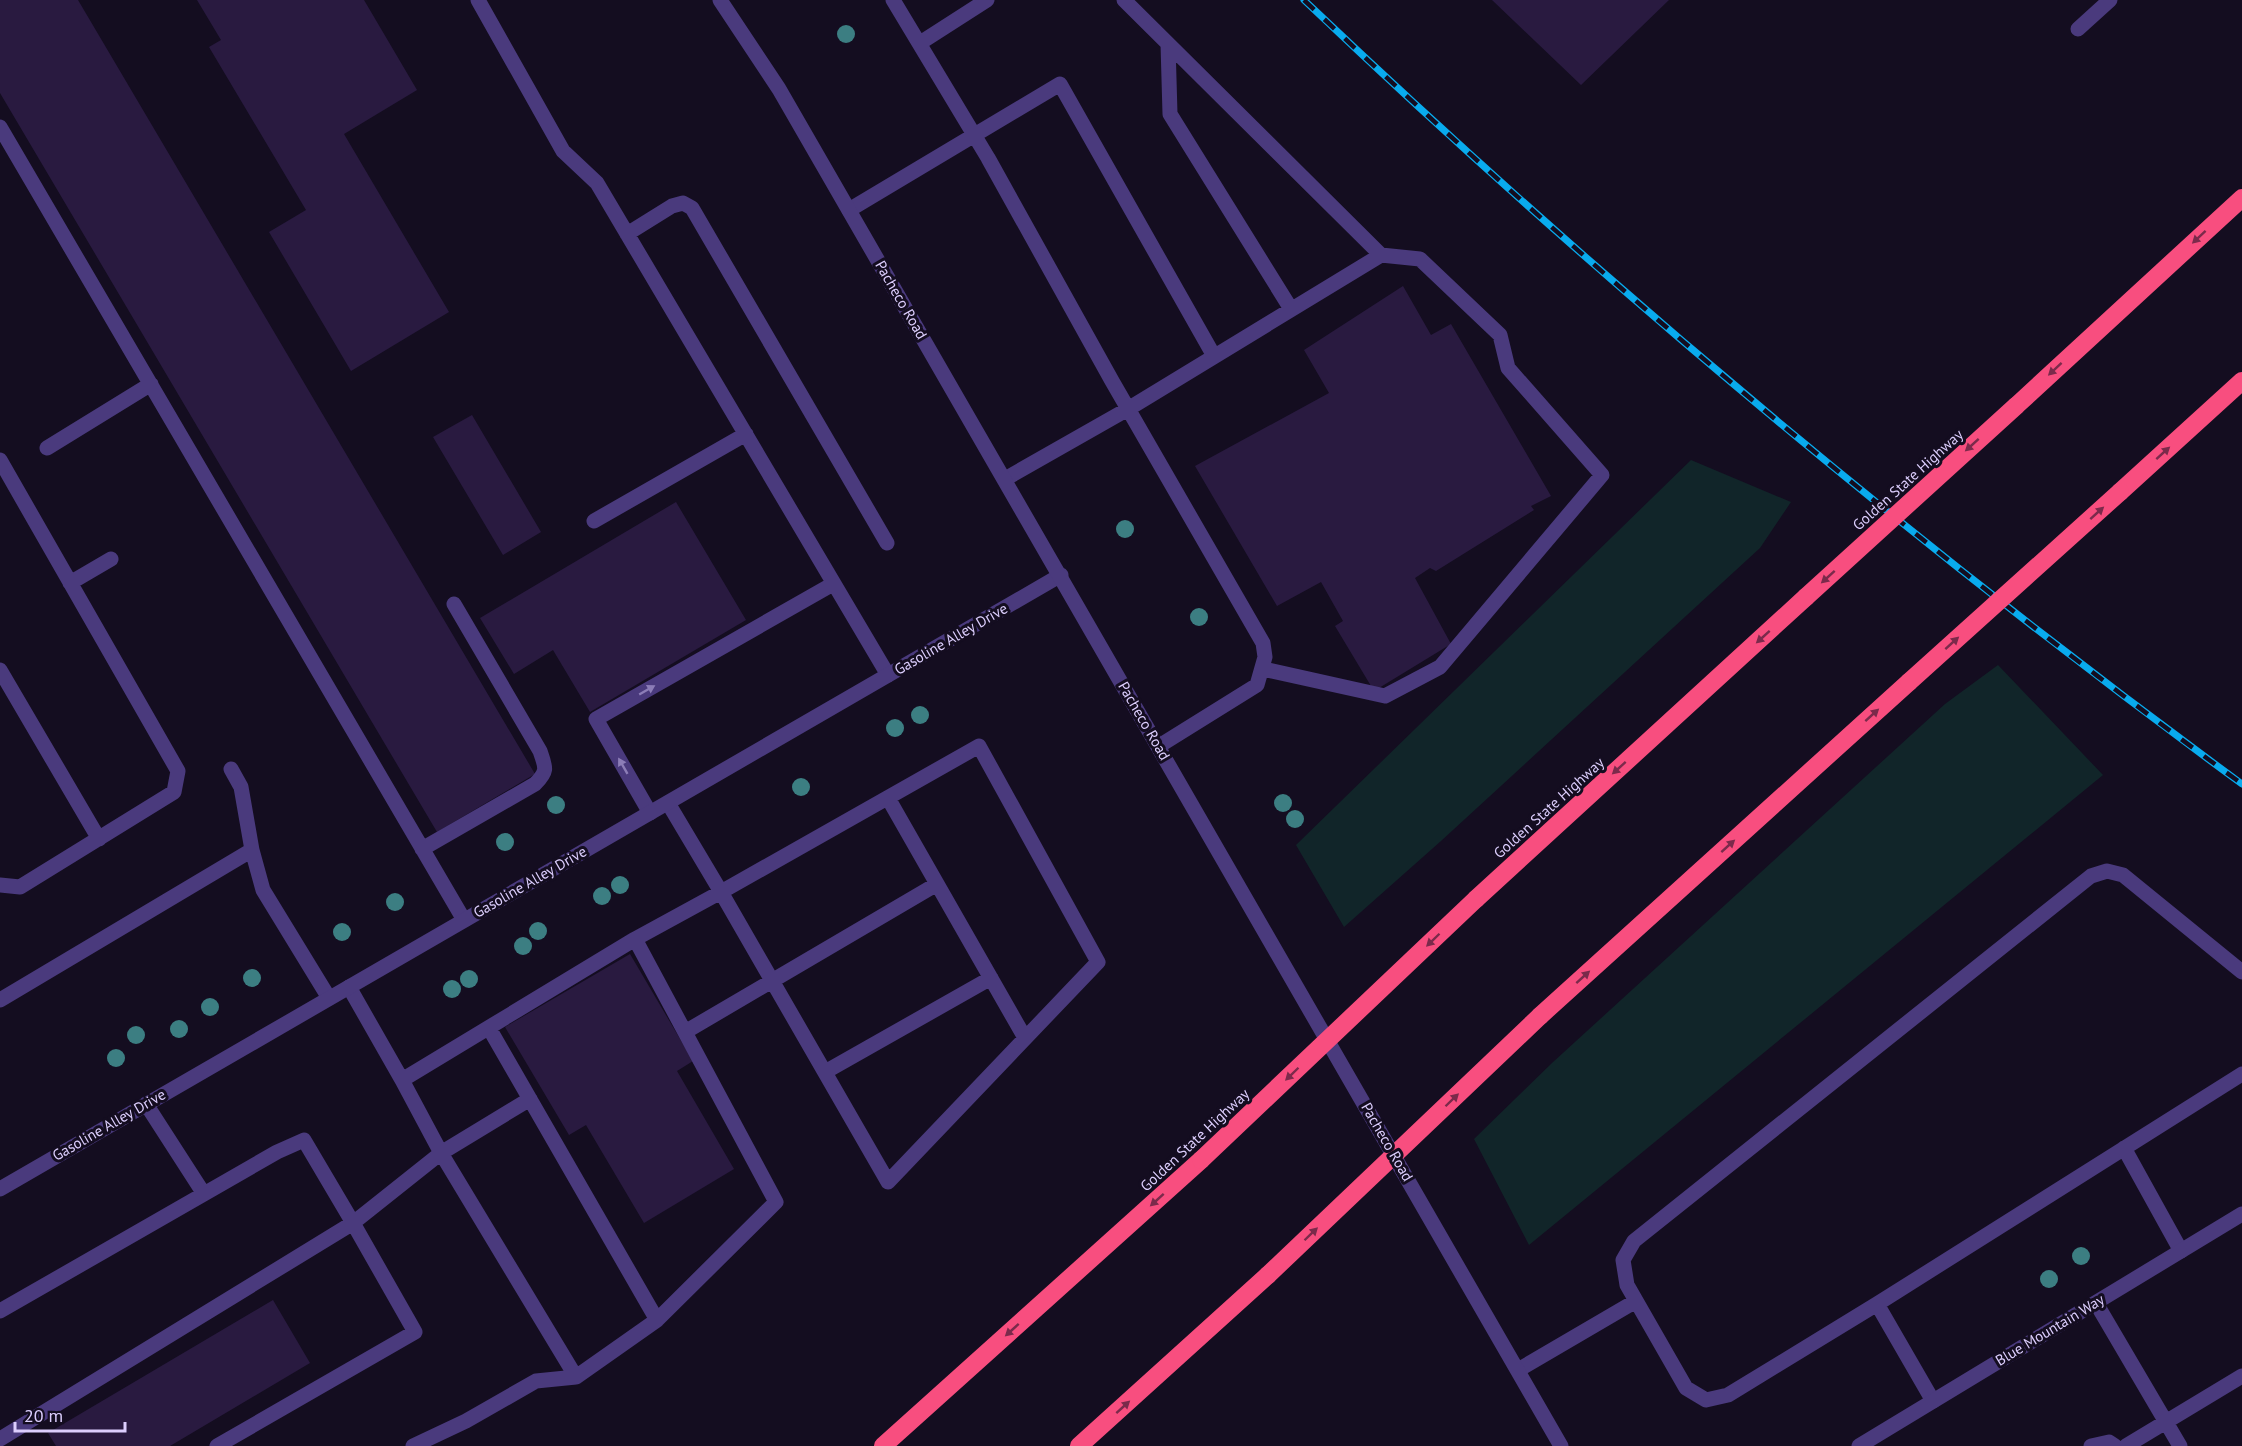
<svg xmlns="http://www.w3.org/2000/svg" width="2242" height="1446" font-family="'PT Sans',sans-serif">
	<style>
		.green { fill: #112529 }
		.building { fill: #291a40 }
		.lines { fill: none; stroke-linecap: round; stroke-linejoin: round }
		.service { stroke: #4a3a7d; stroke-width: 15 }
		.minor { stroke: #4a3a7d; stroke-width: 15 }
		.tertiary { stroke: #4a3a7d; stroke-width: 15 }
		.motorway { stroke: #f84e7f; stroke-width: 18 }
		.rail-casing { stroke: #09abee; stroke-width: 7 }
		.rail { stroke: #140d20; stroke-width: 4.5; stroke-dasharray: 14; stroke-linecap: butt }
		.motorway-bridge { stroke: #f84e7f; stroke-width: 18 }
		.tree { fill: #3c7e82 }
		.oneway { fill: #7b2a4b }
		.oneway2 { fill: #8c7db7 }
		.labels { text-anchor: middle; stroke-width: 6; stroke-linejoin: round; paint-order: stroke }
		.street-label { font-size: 15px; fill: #dccefd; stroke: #140d20 }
	</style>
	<rect width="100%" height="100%" fill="#140d20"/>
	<!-- green -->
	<path class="green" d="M 1691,460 L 1791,502 L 1760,548 L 1441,841 L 1344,927 L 1296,845 Z
		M 1998,665 L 2103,775 L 1529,1245 L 1474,1139 L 1552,1063 L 1945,704 Z"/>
	<!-- building -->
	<path class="building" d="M 0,0 L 78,0 L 535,774 L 437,832 L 0,93 Z
		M 197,0 L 364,0 L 417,90 L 344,134 L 449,312 L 351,371 L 269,232 L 306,210 L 209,47 L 221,40 Z
		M 1492,0 L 1669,0 L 1581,85 Z
		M 1403,286 L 1431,335 L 1451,324 L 1551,496 L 1531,506 L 1534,510 L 1436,571 L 1430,568 L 1415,578 L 1451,644 L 1374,691 L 1335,626 L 1343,621 L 1321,582 L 1277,606 L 1195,466 L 1329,393 L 1304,350 Z
		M 472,415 L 541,532 L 503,555 L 433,437 Z
		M 676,502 L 746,620 L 590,712 L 553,650 L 514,674 L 480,618 Z
		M 630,954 L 693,1061 L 677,1071 L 734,1169 L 644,1223 L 586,1125 L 569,1135 L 505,1027 Z
		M 273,1300 L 310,1363 L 170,1446 L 56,1446 L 48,1433 Z"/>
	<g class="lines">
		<!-- service -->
		<path class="service" d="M 478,0 L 563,151 L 597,183 L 888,675
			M 893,0 L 988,158 L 1112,381 L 1263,643 L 1265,657 L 1257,685 L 1159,746
			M 1124,0 L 1381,255 L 1420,259 L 1500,335 L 1508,368 L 1602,475 L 1440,667 L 1385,696 L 1263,669
			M 2078,29 L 2110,0
			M 920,43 L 987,0
			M 1168,44 L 1170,114 L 1291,309
			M 0,127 L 464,920
			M 849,210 L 1060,84 L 1214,356
			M 627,234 L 672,206 L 683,203 L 692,208 L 887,543
			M 47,448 L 151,384
			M 0,460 L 178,771 L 174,792 L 20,887 L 0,885
			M 1005,479 L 1128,409 L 1381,255
			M 594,521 L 746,434
			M 70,583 L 111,559
			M 0,670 L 99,839
			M 979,746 L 1098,962 L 888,1182 L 721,892 Z
			M 231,769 L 241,787 L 252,850 L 263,890 L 329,998
			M 888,798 L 1025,1038
			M 650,813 L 596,719 L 833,584
			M 422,849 L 535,784 C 548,771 546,768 540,751 L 454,604
			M 2242,972 L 2123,875 L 2107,871 L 2091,876 L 1634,1241 L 1623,1260 L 1627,1285 L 1686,1388 L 1706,1400 L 1728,1395 L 1877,1304 L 2242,1074
			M 349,987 L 402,1080
			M 0,1000 L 252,850
			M 489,1028 L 657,1320
			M 685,1032 L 937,884
			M 825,1072 L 991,978
			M 530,1099 L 441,1153 L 576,1377 L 657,1320 L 776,1202 L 635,939
			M 146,1104 L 204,1194
			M 2124,1148 L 2181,1251
			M 2096,1303 L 2180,1446
			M 1877,1304 L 1933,1401
			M 0,1311 L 277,1152 L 304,1140 L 353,1223 L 441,1153 L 402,1080 L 635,939 L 721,892 L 668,803
			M 1518,1370 L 1636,1301
			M 0,1439 L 353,1223 L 415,1332 L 217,1446
			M 413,1446 L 466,1421 L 536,1381 L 576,1377
			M 2091,1446 L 2109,1442 L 2115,1446
			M 2126,1446 L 2242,1376"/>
		<!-- minor -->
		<path class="minor" d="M 0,1189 L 1061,575
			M 1859,1446 L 2242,1214"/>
		<!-- tertiary -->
		<path class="tertiary" d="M 720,0 L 779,89 L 1561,1446"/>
		<!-- motorway -->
		<path class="motorway" d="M 2016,406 L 2242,198
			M 2120,492 L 2242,381
			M 1476,899 L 1806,597
			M 1540,1016 L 1909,682
			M 883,1446 L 1201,1160
			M 1079,1446 L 1268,1275"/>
		<!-- rail casing -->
		<g class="rail-casing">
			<path id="rail" d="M 1304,0 C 1600,281 1913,543 2242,784"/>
		</g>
		<!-- rail -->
		<use href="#rail" class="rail"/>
		<!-- motorway-bridge -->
		<path class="motorway-bridge" d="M 1806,597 L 2016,406
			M 1909,682 L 2120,492
			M 1201,1160 L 1476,899
			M 1268,1275 L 1540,1016"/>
	</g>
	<!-- trees -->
	<g class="tree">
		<circle cx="846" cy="34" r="9"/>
		<circle cx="1125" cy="529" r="9"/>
		<circle cx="1199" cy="617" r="9"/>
		<circle cx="920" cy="715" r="9"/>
		<circle cx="895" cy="728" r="9"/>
		<circle cx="801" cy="787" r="9"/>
		<circle cx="1283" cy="803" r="9"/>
		<circle cx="556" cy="805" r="9"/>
		<circle cx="1295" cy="819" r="9"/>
		<circle cx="505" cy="842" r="9"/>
		<circle cx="620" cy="885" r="9"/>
		<circle cx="602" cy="896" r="9"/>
		<circle cx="395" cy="902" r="9"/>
		<circle cx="538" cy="931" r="9"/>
		<circle cx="342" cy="932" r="9"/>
		<circle cx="523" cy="946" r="9"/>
		<circle cx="252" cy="978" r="9"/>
		<circle cx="469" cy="979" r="9"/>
		<circle cx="452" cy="989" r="9"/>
		<circle cx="210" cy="1007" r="9"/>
		<circle cx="179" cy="1029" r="9"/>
		<circle cx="136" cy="1035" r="9"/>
		<circle cx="116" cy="1058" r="9"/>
		<circle cx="2081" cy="1256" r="9"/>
		<circle cx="2049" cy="1279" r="9"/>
	</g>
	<!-- one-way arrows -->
	<defs><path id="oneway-solid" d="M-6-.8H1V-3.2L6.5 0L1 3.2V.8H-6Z" transform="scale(1.5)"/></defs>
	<g class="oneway">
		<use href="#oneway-solid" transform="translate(2199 237) rotate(137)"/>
		<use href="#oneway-solid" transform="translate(2055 369) rotate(137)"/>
		<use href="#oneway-solid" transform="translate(1972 445) rotate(138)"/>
		<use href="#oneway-solid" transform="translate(2163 453) rotate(-42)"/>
		<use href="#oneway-solid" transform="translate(2097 513) rotate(-42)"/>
		<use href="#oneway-solid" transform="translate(1828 577) rotate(138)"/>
		<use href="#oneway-solid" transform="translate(1763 637) rotate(138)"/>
		<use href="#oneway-solid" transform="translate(1952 643) rotate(-42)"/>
		<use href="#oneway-solid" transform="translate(1872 715) rotate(-42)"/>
		<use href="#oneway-solid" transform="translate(1619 768) rotate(138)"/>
		<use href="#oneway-solid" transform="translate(1728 846) rotate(-42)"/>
		<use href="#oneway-solid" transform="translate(1433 940) rotate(136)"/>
		<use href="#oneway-solid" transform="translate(1583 977) rotate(-42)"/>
		<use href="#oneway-solid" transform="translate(1292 1074) rotate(136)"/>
		<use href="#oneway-solid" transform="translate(1452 1100) rotate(-44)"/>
		<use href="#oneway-solid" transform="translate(1157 1200) rotate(138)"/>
		<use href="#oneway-solid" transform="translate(1311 1234) rotate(-44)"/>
		<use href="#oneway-solid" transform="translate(1012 1330) rotate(138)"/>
		<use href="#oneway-solid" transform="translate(1123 1407) rotate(-42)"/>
	</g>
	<g class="oneway2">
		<use href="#oneway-solid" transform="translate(647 690) rotate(-30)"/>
		<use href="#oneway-solid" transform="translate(623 766) rotate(-120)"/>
	</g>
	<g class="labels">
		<!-- street labels -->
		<g class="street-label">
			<text transform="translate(901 300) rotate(60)" y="5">Pacheco Road</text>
			<text transform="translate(1908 480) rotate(-42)" y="5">Golden State Highway</text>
			<text transform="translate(951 639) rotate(-30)" y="5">Gasoline Alley Drive</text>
			<text transform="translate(1144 721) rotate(60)" y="5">Pacheco Road</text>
			<text transform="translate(1549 808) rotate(-42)" y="5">Golden State Highway</text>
			<text transform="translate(530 882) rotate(-30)" y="5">Gasoline Alley Drive</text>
			<text transform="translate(109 1125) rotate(-30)" y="5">Gasoline Alley Drive</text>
			<text transform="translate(1195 1140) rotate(-43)" y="5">Golden State Highway</text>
			<text transform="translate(1387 1142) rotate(60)" y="5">Pacheco Road</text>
			<text transform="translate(2050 1330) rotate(-31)" y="5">Blue Mountain Way</text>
		</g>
	</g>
	<!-- scale -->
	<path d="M15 1422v9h110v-9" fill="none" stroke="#dccefd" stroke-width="3"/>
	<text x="24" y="1422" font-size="18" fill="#dccefd" stroke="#140d20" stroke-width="4.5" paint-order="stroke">20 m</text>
</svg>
